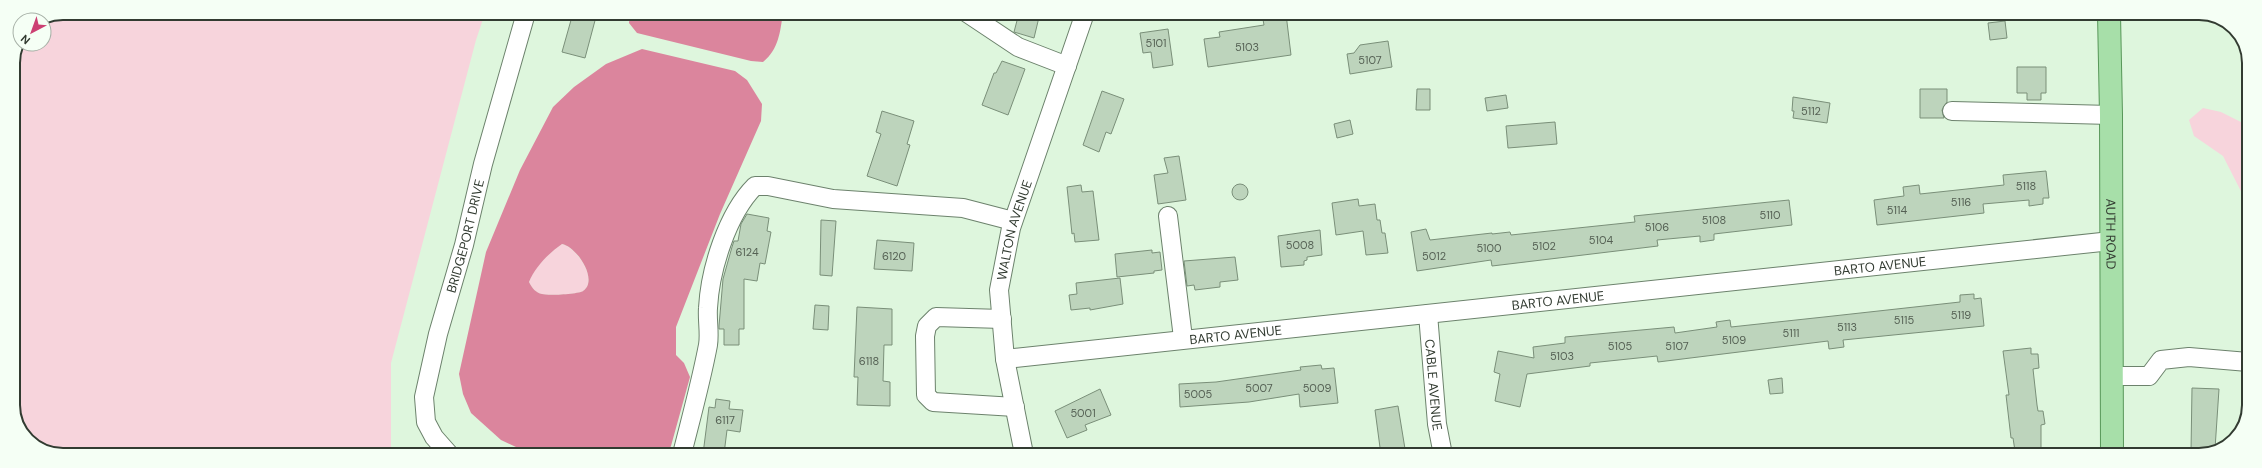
<svg xmlns="http://www.w3.org/2000/svg" width="2262" height="468" font-family="'DM Sans',sans-serif">
	<style>
		.green { fill: #f7d4dc }
		.water { fill: #db859d; fill-rule: evenodd }
		.building { fill: #bdd4bc; stroke: #7a8f79 }
		.lines { fill: none; stroke-linecap: round; stroke-linejoin: round }
		.minor-casing { stroke: #6c826c; stroke-width: 20 }
		.major-casing { stroke: #589759; stroke-width: 24 }
		.minor { stroke: #fff; stroke-width: 18 }
		.major { stroke: #a7dfa9; stroke-width: 22 }
		.labels { text-anchor: middle; stroke-width: 3.5; stroke-linejoin: round; paint-order: stroke }
		.number-label { font-size: 11px; fill: #556154 }
		.street-label { font-size: 13px; fill: #323b31; stroke: #f5fff5 }
		.rim { fill: none; stroke: #323b31; stroke-width: 2 }
	</style>
	<rect width="100%" height="100%" fill="#def6dd"/>
	<!-- green -->
	<path class="green" d="M 63,13 L 485,13 L 476,40 L 391,363 L 391,454 L 53,454 L 26,438 L 13,411 L 13,63 L 21,44 L 44,44 L 44,21 Z
		M 2203,108 L 2221,112 L 2249,126 L 2249,207 L 2223,156 L 2194,136 L 2189,120 Z
		M 562,244 C 577,248 599,280 583,291 C 579,294 548,296 542,294 C 536,293 532,288 529,282 C 535,266 549,253 562,244 Z"/>
	<!-- water -->
	<path class="water" d="M 630,13 L 783,13 C 780,32 779,49 763,62 L 751,61 L 637,33 L 629,23 Z
		M 642,49 L 735,71 L 747,80 L 762,104 L 761,121 L 720,214 L 676,327 L 676,355 L 684,363 L 690,377 L 671,446 L 666,454 L 531,454 L 501,440 L 471,413 L 463,394 L 459,374 L 486,252 L 520,170 L 553,107 L 574,87 L 606,64 ZM 562,244 C 577,247 599,280 583,291 C 579,294 548,296 542,294 C 536,293 532,288 529,282 C 535,267 549,253 562,244 Z"/>
	<!-- building -->
	<path class="building" d="M 573,13 L 597,13 L 585,58 L 562,52 Z
		M 1019,13 L 1040,13 L 1034,38 L 1014,32 Z
		M 1262,14 L 1286,14 L 1291,55 L 1208,67 L 1204,39 L 1220,37 L 1219,32 L 1264,25 Z
		M 2005,21 L 2007,38 L 1990,40 L 1988,23 Z
		M 1168,29 L 1173,65 L 1153,68 L 1151,52 L 1143,53 L 1140,33 Z
		M 1388,41 L 1392,67 L 1350,74 L 1347,54 L 1354,53 L 1360,45 Z
		M 1002,61 L 1025,69 L 1008,115 L 982,105 L 994,73 L 996,73 Z
		M 2017,67 L 2046,67 L 2046,93 L 2041,93 L 2041,100 L 2027,100 L 2027,93 L 2017,93 Z
		M 1417,89 L 1430,89 L 1430,110 L 1416,110 Z
		M 1920,89 L 1947,89 L 1947,102 L 1942,110 L 1944,118 L 1920,118 Z
		M 1102,91 L 1124,99 L 1111,134 L 1106,132 L 1099,152 L 1083,145 Z
		M 1506,95 L 1508,108 L 1487,111 L 1485,98 Z
		M 1793,97 L 1830,103 L 1827,123 L 1793,118 L 1794,111 L 1792,111 Z
		M 882,111 L 914,121 L 907,144 L 910,145 L 897,186 L 867,176 L 881,134 L 876,132 Z
		M 1350,120 L 1353,134 L 1337,138 L 1334,124 Z
		M 1555,122 L 1557,144 L 1508,148 L 1506,126 Z
		M 1179,156 L 1186,200 L 1158,204 L 1154,175 L 1168,173 L 1164,158 Z
		M 2046,171 L 2049,198 L 2043,198 L 2043,204 L 2029,206 L 2029,200 L 1983,204 L 1984,213 L 1877,225 L 1874,200 L 1904,196 L 1903,187 L 1919,185 L 1920,194 L 2004,185 L 2003,175 Z
		M1232 192a8 8 0 1 1 16 0a8 8 0 1 1-16 0Z
		M 1081,185 L 1082,192 L 1093,191 L 1099,240 L 1075,242 L 1074,233 L 1072,234 L 1067,187 Z
		M 1358,199 L 1359,206 L 1375,204 L 1377,220 L 1380,220 L 1382,233 L 1385,233 L 1388,253 L 1366,255 L 1363,231 L 1336,235 L 1332,203 Z
		M 1789,200 L 1792,225 L 1714,234 L 1714,240 L 1700,242 L 1700,236 L 1657,240 L 1658,246 L 1492,266 L 1491,260 L 1417,271 L 1411,232 L 1426,229 L 1430,240 L 1492,233 L 1492,234 L 1510,232 L 1511,235 L 1635,222 L 1634,216 Z
		M 747,214 L 769,218 L 767,231 L 771,232 L 765,264 L 760,263 L 757,281 L 744,279 L 744,329 L 739,329 L 739,345 L 724,345 L 724,329 L 719,329 L 719,326 L 723,279 L 732,247 L 734,241 L 738,241 L 741,224 Z
		M 821,220 L 836,221 L 832,276 L 820,275 Z
		M 1320,230 L 1322,255 L 1307,257 L 1307,260 L 1304,261 L 1304,265 L 1281,267 L 1278,236 Z
		M 877,240 L 914,243 L 912,271 L 874,269 Z
		M 1152,250 L 1152,253 L 1160,252 L 1162,270 L 1154,271 L 1154,273 L 1117,277 L 1115,254 Z
		M 1235,257 L 1238,280 L 1220,282 L 1220,287 L 1195,290 L 1194,285 L 1187,286 L 1184,261 Z
		M 1120,278 L 1123,304 L 1090,310 L 1090,308 L 1071,310 L 1069,295 L 1077,294 L 1076,283 Z
		M 1974,294 L 1974,299 L 1981,298 L 1984,326 L 1843,340 L 1844,347 L 1829,349 L 1828,341 L 1658,362 L 1657,356 L 1590,363 L 1590,366 L 1574,368 L 1527,374 L 1520,407 L 1495,401 L 1500,374 L 1494,372 L 1498,351 L 1534,358 L 1533,347 L 1565,343 L 1565,337 L 1674,327 L 1675,333 L 1717,327 L 1716,322 L 1730,320 L 1731,327 L 1824,317 L 1960,302 L 1960,295 Z
		M 815,305 L 829,306 L 828,330 L 813,329 Z
		M 857,307 L 892,309 L 892,345 L 884,345 L 883,381 L 890,382 L 890,406 L 857,405 L 858,377 L 854,377 Z
		M 2031,348 L 2031,354 L 2038,354 L 2039,368 L 2033,369 L 2037,405 L 2038,411 L 2043,411 L 2045,424 L 2041,425 L 2041,448 L 2015,451 L 2013,438 L 2011,438 L 2006,395 L 2009,395 L 2003,351 Z
		M 1321,365 L 1322,369 L 1334,368 L 1338,403 L 1300,407 L 1299,394 L 1249,402 L 1180,407 L 1179,384 L 1216,382 L 1301,370 L 1300,367 Z
		M 1782,378 L 1783,393 L 1770,394 L 1768,380 Z
		M 2192,388 L 2219,389 L 2215,449 L 2207,452 L 2191,451 Z
		M 1100,389 L 1111,415 L 1085,425 L 1087,430 L 1067,438 L 1055,411 Z
		M 716,399 L 730,401 L 729,409 L 743,410 L 740,432 L 727,430 L 724,454 L 703,454 L 709,407 L 715,408 Z
		M 1398,406 L 1406,455 L 1381,455 L 1375,410 Z"/>
	<g class="lines">
		<!-- minor casing -->
		<g class="minor-casing">
			<g id="minor">
				<path d="M 967,13 L 1018,47 L 1067,66"/>
				<path d="M 1952,111 L 2111,115"/>
				<path d="M 1168,216 L 1183,338"/>
				<path id="s1" d="M 1428,314 L 1437,424 L 1443,455"/>
				<path d="M 1002,319 L 936,317 L 927,326 L 925,336 L 926,395 L 933,402 L 1015,407"/>
				<path id="s2" d="M 1005,359 L 2111,241"/>
				<path d="M 2111,376 L 2149,376 L 2161,360 L 2189,357 L 2248,362"/>
				<path id="s3" d="M 449,454 L 434,437 L 426,422 L 424,397 L 438,334 L 464,245 L 483,164 L 526,13"/>
				<path d="M 682,454 C 691,418 701,382 708,345 C 710,333 707,320 708,308 C 710,270 727,214 755,186 L 768,186 L 833,199 L 963,208 L 1013,221"/>
				<path id="s4" d="M 1024,454 L 1005,359 L 999,290 L 1011,228 L 1085,13"/>
			</g>
		</g>
		<!-- major casing -->
		<g class="major-casing">
			<g id="major">
				<path id="s5" d="M 2109,14 L 2111,115 L 2112,455"/>
			</g>
		</g>
		<!-- minor -->
		<use href="#minor" class="minor"/>
		<!-- major -->
		<use href="#major" class="major"/>
	</g>
	<g class="labels">
		<!-- number labels -->
		<g class="number-label">
			<text x="1156" y="47">5101</text>
			<text x="1247" y="51">5103</text>
			<text x="1370" y="64">5107</text>
			<text x="1811" y="115">5112</text>
			<text x="2026" y="190">5118</text>
			<text x="1961" y="206">5116</text>
			<text x="1897" y="214">5114</text>
			<text x="1770" y="219">5110</text>
			<text x="1714" y="224">5108</text>
			<text x="1657" y="231">5106</text>
			<text x="1601" y="244">5104</text>
			<text x="1300" y="249">5008</text>
			<text x="1544" y="250">5102</text>
			<text x="1489" y="252">5100</text>
			<text x="747" y="256">6124</text>
			<text x="894" y="260">6120</text>
			<text x="1434" y="260">5012</text>
			<text x="1961" y="319">5119</text>
			<text x="1904" y="324">5115</text>
			<text x="1847" y="331">5113</text>
			<text x="1791" y="337">5111</text>
			<text x="1734" y="344">5109</text>
			<text x="1620" y="350">5105</text>
			<text x="1677" y="350">5107</text>
			<text x="1562" y="360">5103</text>
			<text x="869" y="365">6118</text>
			<text x="1259" y="392">5007</text>
			<text x="1317" y="392">5009</text>
			<text x="1198" y="398">5005</text>
			<text x="1083" y="417">5001</text>
			<text x="725" y="424">6117</text>
		</g>
		<!-- street labels -->
		<g class="street-label">
			<text dy="5" stroke="none"><textPath href="#s4" startOffset="228">WALTON AVENUE</textPath></text>
			<text dy="5" stroke="none"><textPath href="#s5" startOffset="220">AUTH ROAD</textPath></text>
			<text dy="5" stroke="none"><textPath href="#s3" startOffset="231">BRIDGEPORT DRIVE</textPath></text>
			<text dy="5" stroke="none"><textPath href="#s2" startOffset="880">BARTO AVENUE</textPath></text>
			<text dy="5" stroke="none"><textPath href="#s2" startOffset="556">BARTO AVENUE</textPath></text>
			<text dy="5" stroke="none"><textPath href="#s2" startOffset="232">BARTO AVENUE</textPath></text>
			<text dy="5" stroke="none"><textPath href="#s1" startOffset="71">CABLE AVENUE</textPath></text>
		</g>
	</g>
	<!-- crop -->
	<path d="M0 0H2262V468H0ZM63 20H2199A43 43 0 0 1 2242 63V405A43 43 0 0 1 2199 448H63A43 43 0 0 1 20 405V63A43 43 0 0 1 63 20Z" fill="#f5fff5" fill-rule="evenodd"/>
	<path class="rim" d="M63 20H2199A43 43 0 0 1 2242 63V405A43 43 0 0 1 2199 448H63A43 43 0 0 1 20 405V63A43 43 0 0 1 63 20Z"/>
	<!-- north arrow -->
	<g transform="translate(32 32) rotate(221)"><circle r="19" fill="#f5fff5" stroke="#a7b1a7"/>
	<path d="M0-3L7 15L0 10L-7 15Z" fill="#cc4073"/>
	<text y="-6" font-size="11" font-weight="bold" text-anchor="middle" fill="#323b31">N</text>
	</g>
</svg>
